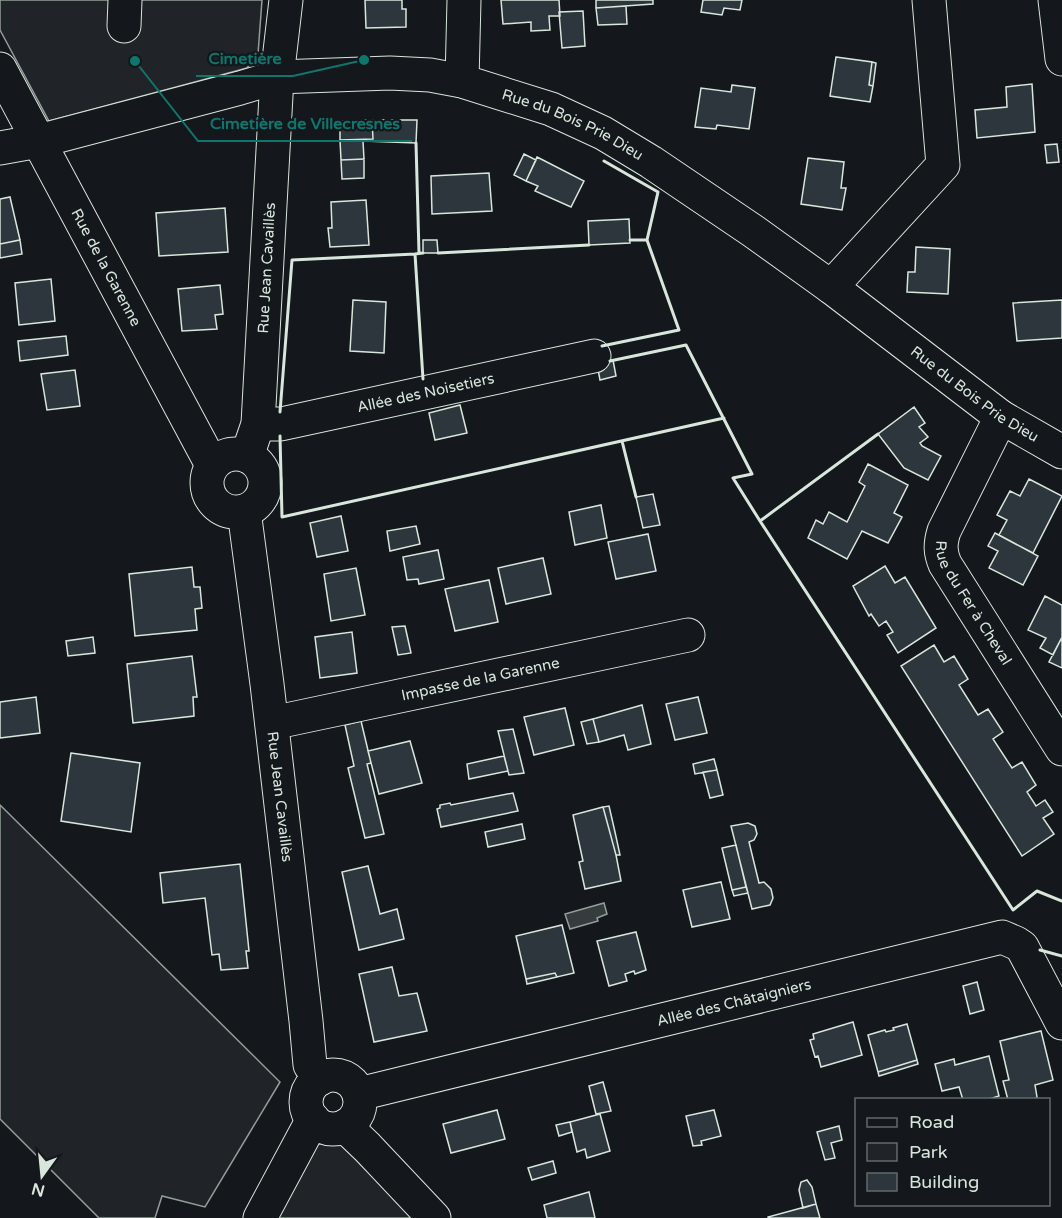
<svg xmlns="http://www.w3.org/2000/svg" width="1062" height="1218" font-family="'Varela Round',sans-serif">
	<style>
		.green { fill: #202428; stroke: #939e99; stroke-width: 1.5 }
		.water { fill: #363b3e; stroke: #939e99; stroke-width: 1.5 }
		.building { fill: #2c363c; stroke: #d8e6dc; stroke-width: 1.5 }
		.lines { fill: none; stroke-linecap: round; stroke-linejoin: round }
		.minor-casing { stroke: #d8e6dc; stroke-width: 35 }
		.minor { stroke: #14181c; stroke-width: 33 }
		.wall { stroke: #d8e6dc; stroke-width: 3 }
		.labels { text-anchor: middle; stroke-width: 4.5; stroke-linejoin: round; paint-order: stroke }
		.street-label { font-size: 15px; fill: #d8e6dc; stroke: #14181c }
		.leader { fill: none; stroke: #0f766e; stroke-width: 2 }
		.callout-dot { fill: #0f766e; stroke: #14181c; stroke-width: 2 }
		.callout-label { font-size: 16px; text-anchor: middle; font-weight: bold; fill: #0f766e; stroke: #14181c; stroke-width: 4.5; stroke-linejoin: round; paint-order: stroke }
	</style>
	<rect width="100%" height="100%" fill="#14181c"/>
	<!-- green -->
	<path class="green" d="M 0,0 L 262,0 L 258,54 L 247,68 L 49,121 L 0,30 Z
		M 0,805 L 280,1082 L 205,1207 L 162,1196 L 155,1218 L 99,1218 L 0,1119 Z
		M 339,1143 L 415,1218 L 275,1218 L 318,1144 Z"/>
	<!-- water -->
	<path class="water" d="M 604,903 L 607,914 L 597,918 L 598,921 L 570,929 L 565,914 Z"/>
	<!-- building -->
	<path class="building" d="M 365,0 L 402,0 L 402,9 L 406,9 L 406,27 L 366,28 Z
		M 501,0 L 559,0 L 560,16 L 549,16 L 550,30 L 531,31 L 531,22 L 503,24 Z
		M 596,0 L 653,0 L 653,4 L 596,8 Z
		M 703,0 L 742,0 L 740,10 L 724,8 L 722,15 L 701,12 Z
		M 626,6 L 627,24 L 598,25 L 596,8 Z
		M 583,11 L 585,46 L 562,48 L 559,12 Z
		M 836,57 L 872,62 L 869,85 L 873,86 L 870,102 L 830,96 Z
		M 872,62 L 876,63 L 873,86 L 869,85 Z
		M 1032,84 L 1035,132 L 977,138 L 975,110 L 1007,107 L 1006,87 Z
		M 732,85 L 755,88 L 749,129 L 717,125 L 716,129 L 695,127 L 701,88 L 731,92 Z
		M 372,120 L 373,139 L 340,140 L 340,121 Z
		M 372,120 L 417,120 L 416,143 L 363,141 L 364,159 L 341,160 L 340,140 L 373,139 Z
		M 1057,144 L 1059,162 L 1047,163 L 1045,145 Z
		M 524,154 L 536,160 L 526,181 L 514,175 Z
		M 537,157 L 584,181 L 571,207 L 535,191 L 538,186 L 526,181 Z
		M 808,158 L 844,162 L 841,188 L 846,188 L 842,210 L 801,204 Z
		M 364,159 L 364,178 L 342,179 L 341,160 Z
		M 489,173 L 492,211 L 432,214 L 431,176 Z
		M 10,197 L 20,240 L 0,244 L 0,199 Z
		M 366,200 L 369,245 L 330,247 L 328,228 L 332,228 L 331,202 Z
		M 225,208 L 228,252 L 159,256 L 156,213 Z
		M 629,219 L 630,243 L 589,245 L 588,221 Z
		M 20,240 L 22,254 L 0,258 L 0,244 Z
		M 423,240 L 437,240 L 438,253 L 423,253 Z
		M 916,247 L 950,249 L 948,294 L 907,292 L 908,272 L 915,272 Z
		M 51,279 L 55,321 L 19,325 L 15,283 Z
		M 220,285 L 223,314 L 215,315 L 217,329 L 182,331 L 178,289 Z
		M 353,300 L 386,302 L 384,353 L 350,351 Z
		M 1062,300 L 1062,338 L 1017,341 L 1013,303 Z
		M 66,336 L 68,355 L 20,361 L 18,341 Z
		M 613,360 L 616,376 L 600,380 L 597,364 Z
		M 75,370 L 80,406 L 47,410 L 41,374 Z
		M 460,405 L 467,433 L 435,440 L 429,413 Z
		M 914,407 L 925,423 L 919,427 L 928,437 L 920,443 L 922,446 L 941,456 L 928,480 L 904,468 L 878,434 Z
		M 868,464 L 908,485 L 894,513 L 902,517 L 888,543 L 862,531 L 847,559 L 808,538 L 816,520 L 823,524 L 829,512 L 847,522 L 865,486 L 859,482 Z
		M 1029,479 L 1062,496 L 1033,553 L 999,535 L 1007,520 L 997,515 L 1010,491 L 1020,496 Z
		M 653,494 L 660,525 L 643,528 L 636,497 Z
		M 601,505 L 607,538 L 575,545 L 569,512 Z
		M 341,516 L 348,551 L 317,557 L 310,523 Z
		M 416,526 L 420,544 L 390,551 L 387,531 Z
		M 995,533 L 1038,556 L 1023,585 L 989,568 L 998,551 L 988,546 Z
		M 648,534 L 656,571 L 616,579 L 608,542 Z
		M 438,550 L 444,579 L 419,584 L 418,579 L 407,580 L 403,557 Z
		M 543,558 L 551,594 L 506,604 L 498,568 Z
		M 885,566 L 895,583 L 905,577 L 936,628 L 898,653 L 887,635 L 893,632 L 886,621 L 879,626 L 871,614 L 869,616 L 853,586 Z
		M 192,567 L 194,587 L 200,587 L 202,608 L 195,609 L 197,630 L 135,636 L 129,574 Z
		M 356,568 L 365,615 L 331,621 L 324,574 Z
		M 489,580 L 498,622 L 455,631 L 445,589 Z
		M 1045,596 L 1062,605 L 1062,637 L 1053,655 L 1040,648 L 1046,638 L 1028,630 Z
		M 405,626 L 411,653 L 398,655 L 392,627 Z
		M 352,632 L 357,673 L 320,678 L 315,637 Z
		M 93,637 L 95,653 L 68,656 L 66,641 Z
		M 1062,637 L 1062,668 L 1049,662 Z
		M 934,645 L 944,662 L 954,656 L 968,679 L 959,685 L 978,715 L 988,709 L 1003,732 L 993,739 L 1012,768 L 1022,762 L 1036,785 L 1027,792 L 1036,806 L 1045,800 L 1053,812 L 1043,818 L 1054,834 L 1022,856 L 901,666 Z
		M 192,656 L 197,697 L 193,697 L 194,716 L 133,723 L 127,664 Z
		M 36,697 L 40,733 L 0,738 L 0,702 Z
		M 698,697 L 707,733 L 675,740 L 666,704 Z
		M 642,705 L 651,744 L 628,750 L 624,735 L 599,742 L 593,719 Z
		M 565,708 L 574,745 L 534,755 L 524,717 Z
		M 593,719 L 599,742 L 587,744 L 581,722 Z
		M 361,721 L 371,763 L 367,764 L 384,834 L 365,838 L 348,768 L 354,766 L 345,725 Z
		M 513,729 L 524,773 L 509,775 L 498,731 Z
		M 410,741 L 422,783 L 379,794 L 368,751 Z
		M 71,753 L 140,763 L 131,832 L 61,821 Z
		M 504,756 L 508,771 L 469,779 L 467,764 Z
		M 714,759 L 717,770 L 695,774 L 693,764 Z
		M 717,770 L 723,795 L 710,798 L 703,772 Z
		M 513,793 L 518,811 L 441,827 L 437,809 L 440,808 L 440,805 L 450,803 L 451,805 Z
		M 609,806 L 615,832 L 620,855 L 616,855 L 603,807 Z
		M 603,807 L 616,855 L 621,881 L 585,889 L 579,862 L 583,861 L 573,815 Z
		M 748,823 L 755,826 L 757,834 L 754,840 L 749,842 L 759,883 L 764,882 L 771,889 L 773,898 L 770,905 L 752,909 L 731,826 Z
		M 522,824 L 525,839 L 488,847 L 485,832 Z
		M 736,845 L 746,887 L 732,890 L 722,848 Z
		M 240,864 L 249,951 L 246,951 L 248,968 L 221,970 L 219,954 L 212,955 L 205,898 L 163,903 L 160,873 Z
		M 368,866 L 380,914 L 397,909 L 404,939 L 359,950 L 342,872 Z
		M 721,882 L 730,919 L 692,927 L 683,890 Z
		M 746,887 L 748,893 L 734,896 L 732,890 Z
		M 562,925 L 574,973 L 557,977 L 555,973 L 526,979 L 516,936 Z
		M 636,932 L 646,970 L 635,974 L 634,971 L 625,974 L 627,981 L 609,986 L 597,941 Z
		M 392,967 L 399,996 L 417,993 L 427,1031 L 374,1042 L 359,974 Z
		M 555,973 L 557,977 L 527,984 L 526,979 Z
		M 977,982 L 984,1010 L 970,1014 L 963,986 Z
		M 853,1022 L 862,1055 L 821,1067 L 818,1056 L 815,1057 L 810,1040 L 814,1039 L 813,1034 Z
		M 907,1024 L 917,1060 L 878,1072 L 868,1035 L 885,1030 L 886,1032 L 894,1030 L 893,1028 Z
		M 1041,1031 L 1053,1080 L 1035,1085 L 1037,1097 L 1034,1100 L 1008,1100 L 1003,1081 L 1009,1080 L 1000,1041 Z
		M 989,1056 L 999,1096 L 986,1100 L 963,1100 L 959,1087 L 942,1091 L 935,1064 L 954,1059 L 955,1065 Z
		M 917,1060 L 918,1064 L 879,1076 L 878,1072 Z
		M 603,1082 L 611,1111 L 596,1114 L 589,1086 Z
		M 497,1110 L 505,1139 L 451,1153 L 443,1124 Z
		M 714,1110 L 721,1136 L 701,1141 L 702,1145 L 693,1146 L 686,1116 Z
		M 600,1114 L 610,1151 L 587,1158 L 585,1149 L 577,1152 L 570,1122 Z
		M 570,1122 L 572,1132 L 559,1136 L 556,1125 Z
		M 839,1126 L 842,1140 L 831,1143 L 835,1158 L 825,1160 L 817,1132 Z
		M 553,1161 L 556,1173 L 532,1180 L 528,1168 Z
		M 807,1180 L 812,1187 L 816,1204 L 803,1208 L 799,1190 L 801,1182 Z
		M 589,1192 L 595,1218 L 547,1218 L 544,1205 Z
		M 816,1204 L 820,1218 L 768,1218 L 768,1217 Z"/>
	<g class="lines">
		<!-- minor casing -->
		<g class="minor-casing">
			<g id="minor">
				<path d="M 1055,0 L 1062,59"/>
				<path d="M 124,26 L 125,0"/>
				<path id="s1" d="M 0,69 L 212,465"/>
				<path d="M 462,81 L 464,0"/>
				<path id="s2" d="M 0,148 L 39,141 L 240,88 L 277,77 L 390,73 L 430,75 L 462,81 L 551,109 L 603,133 L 651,162 L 753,231 L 831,287 L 1001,417 L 1062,452"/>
				<path d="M 831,287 L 943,165 L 929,0"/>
				<path id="s3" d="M 1001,417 L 944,531 C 940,544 940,552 945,564 L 1062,749"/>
				<path id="s4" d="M 258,424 L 281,424 L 594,356"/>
				<circle cx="236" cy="483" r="29"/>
				<path id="s5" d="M 247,456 L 258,424 L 277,77 L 286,0"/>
				<path id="s6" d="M 244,511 L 267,684 L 306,1021 L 310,1065 L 320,1079"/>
				<path id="s7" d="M 272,723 L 688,635"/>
				<circle cx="333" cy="1102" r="27"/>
				<path id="s8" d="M 359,1094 L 1002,937 L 1016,943 L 1022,947 L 1062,1023"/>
				<path d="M 345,1126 L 367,1147 L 434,1218"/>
				<path d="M 260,1218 L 313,1119"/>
			</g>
		</g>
		<!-- minor -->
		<use href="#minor" class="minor"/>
		<!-- wall -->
		<path class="wall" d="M 416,143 L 419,253
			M 630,240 L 647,240
			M 438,253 L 589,245
			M 602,346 L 679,330 L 647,240 L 658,192 L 604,161
			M 610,361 L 686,345 L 752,474 L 733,478 L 760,521
			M 423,379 L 415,254 L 423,253
			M 280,412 L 292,260 L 415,254
			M 878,434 L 760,521 L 1013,910 L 1037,891 L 1062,901
			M 280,436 L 282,517 L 724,418
			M 622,441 L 636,497
			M 1040,950 L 1062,956"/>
	</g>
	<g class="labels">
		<!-- street labels -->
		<g class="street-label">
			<text dy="5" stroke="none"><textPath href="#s2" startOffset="591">Rue du Bois Prie Dieu</textPath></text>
			<text dy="5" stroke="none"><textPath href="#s1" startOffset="225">Rue de la Garenne</textPath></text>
			<text dy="5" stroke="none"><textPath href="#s5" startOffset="190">Rue Jean Cavaillès</textPath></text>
			<text dy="5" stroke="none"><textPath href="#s4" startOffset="171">Allée des Noisetiers</textPath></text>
			<text dy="5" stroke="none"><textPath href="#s2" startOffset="1077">Rue du Bois Prie Dieu</textPath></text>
			<text dy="5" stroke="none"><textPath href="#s3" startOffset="208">Rue du Fer à Cheval</textPath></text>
			<text dy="5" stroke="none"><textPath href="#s7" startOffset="213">Impasse de la Garenne</textPath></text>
			<text dy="5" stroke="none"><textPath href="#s6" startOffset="288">Rue Jean Cavaillès</textPath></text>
			<text dy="5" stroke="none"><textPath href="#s8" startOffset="386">Allée des Châtaigniers</textPath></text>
		</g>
	</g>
	<!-- callouts -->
	<path class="leader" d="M364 60L293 76H196M135 61L198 141H412"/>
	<g class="callout-dot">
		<circle cx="364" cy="60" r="6"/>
		<circle cx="135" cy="61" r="6"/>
	</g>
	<g class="callout-label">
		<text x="245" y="64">Cimetière</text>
		<text x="305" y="129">Cimetière de Villecresnes</text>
	</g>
	<!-- legend -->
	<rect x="855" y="1098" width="195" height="108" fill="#14181c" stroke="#626a69" stroke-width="1.5"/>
	<rect x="867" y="1118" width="30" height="9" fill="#14181c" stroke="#626a69" stroke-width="1.5"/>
	<text x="909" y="1128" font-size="18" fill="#d8e6dc">Road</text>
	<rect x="867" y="1143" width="30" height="18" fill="#202428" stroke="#626a69" stroke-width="1.5"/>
	<text x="909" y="1158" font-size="18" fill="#d8e6dc">Park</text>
	<rect x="867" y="1173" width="30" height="18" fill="#2c363c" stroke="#626a69" stroke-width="1.5"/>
	<text x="909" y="1188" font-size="18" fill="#d8e6dc">Building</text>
	<!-- north arrow -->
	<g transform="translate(42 1176) rotate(195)" stroke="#14181c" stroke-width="4.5" paint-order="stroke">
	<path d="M0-4.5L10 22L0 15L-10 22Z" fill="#d8e6dc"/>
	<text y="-9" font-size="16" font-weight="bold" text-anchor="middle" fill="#d8e6dc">N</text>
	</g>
</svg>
